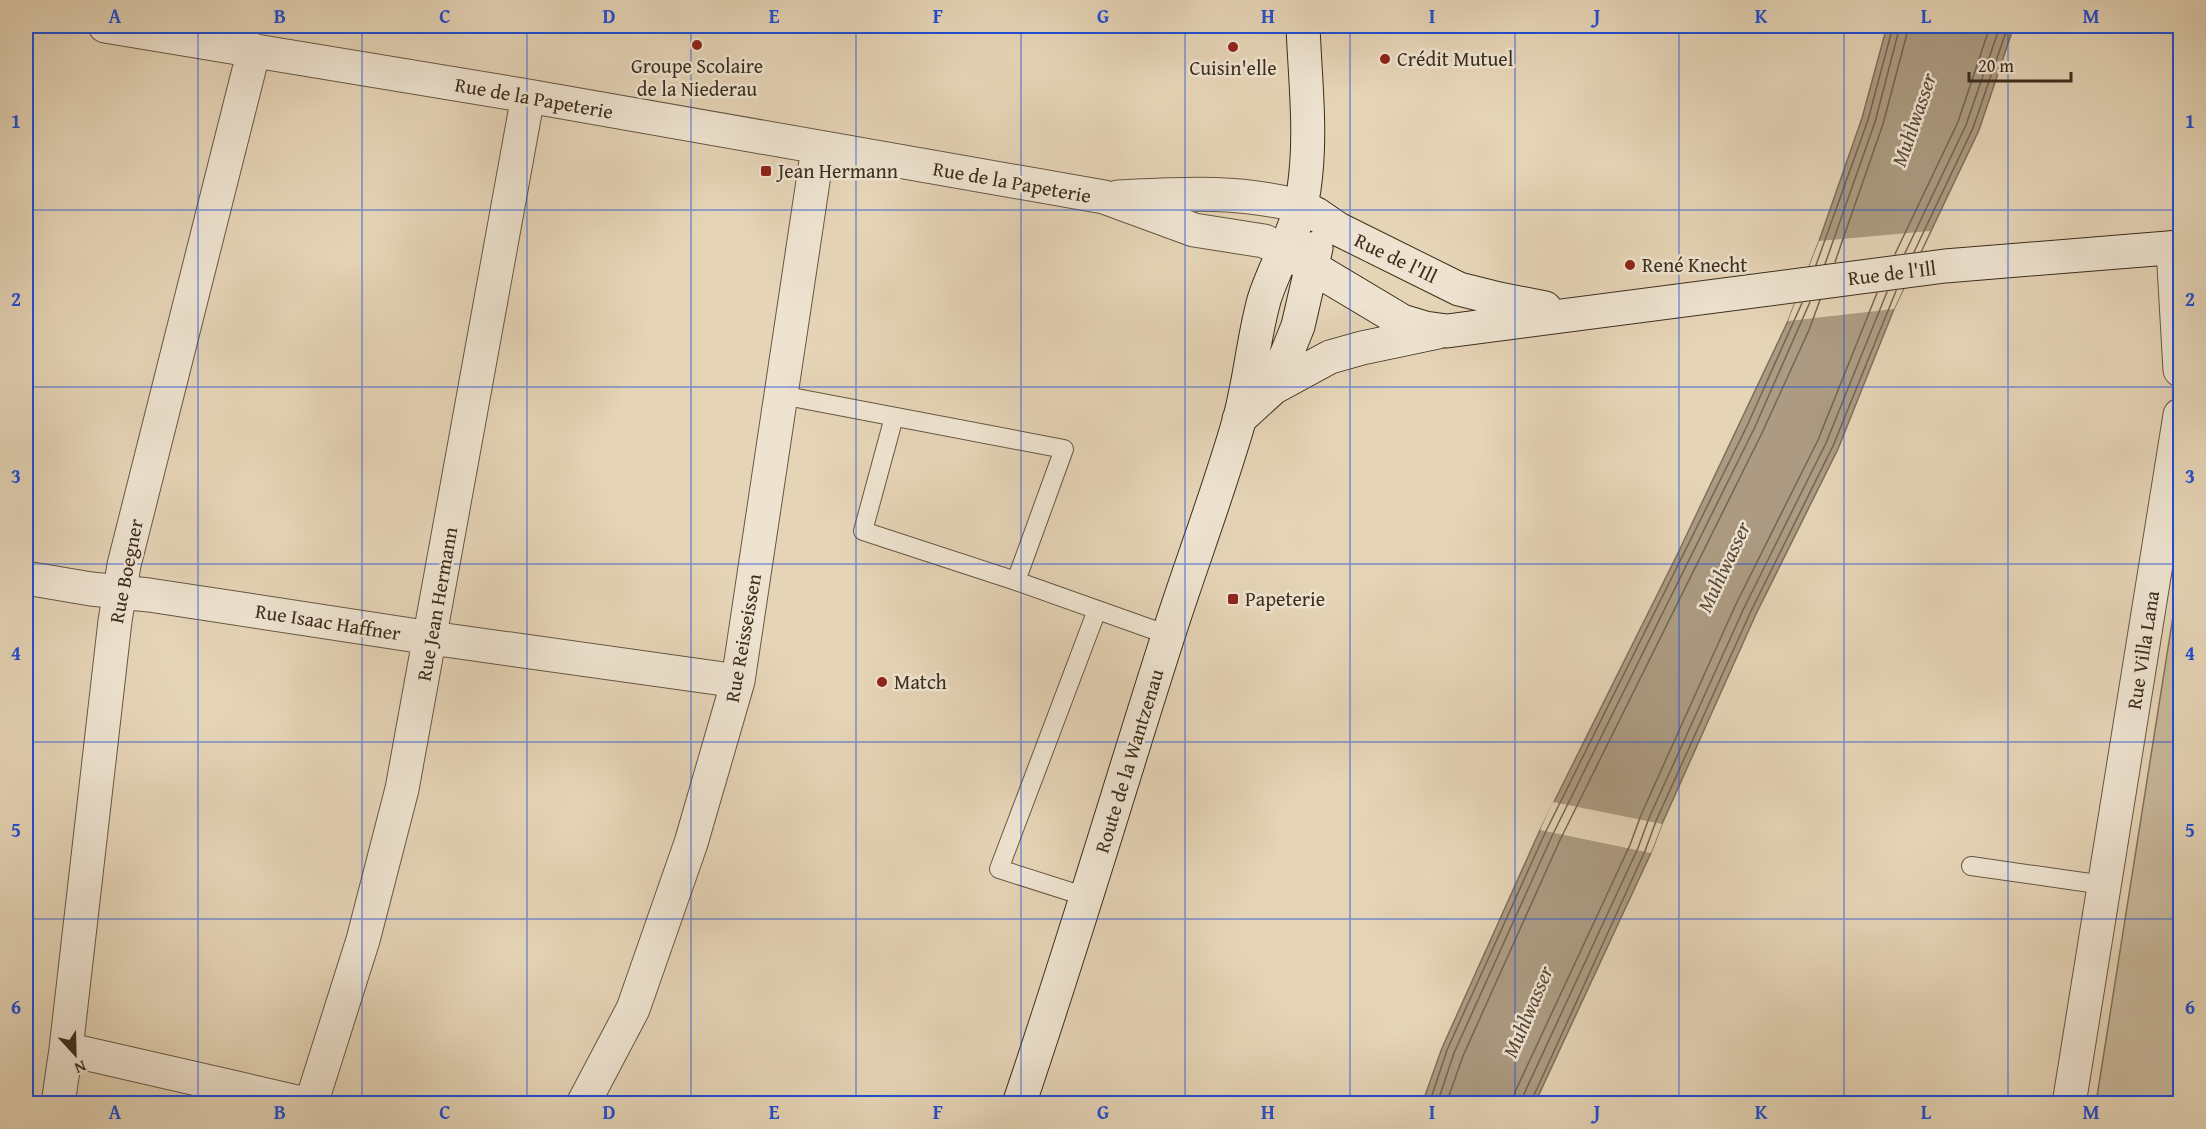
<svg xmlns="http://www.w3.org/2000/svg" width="2206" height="1129" font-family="'Gentium Book Plus',serif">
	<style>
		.green { fill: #c8b89c; stroke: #82725c; stroke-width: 1.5 }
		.water { fill: #ac9b82; stroke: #7f6f5a; stroke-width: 1.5 }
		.pier { fill: #e5d4b6 }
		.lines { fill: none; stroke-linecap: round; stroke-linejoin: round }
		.shore { stroke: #746450; stroke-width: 1.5 }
		.service-casing { stroke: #665743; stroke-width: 20 }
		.minor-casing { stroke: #665743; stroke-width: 35 }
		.secondary-casing { stroke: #3c2d1d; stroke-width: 35 }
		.service { stroke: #eee3d0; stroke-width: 18 }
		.minor { stroke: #eee3d0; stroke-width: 33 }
		.secondary { stroke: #eee3d0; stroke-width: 33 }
		.grid { fill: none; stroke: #1d4ed8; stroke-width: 1.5; stroke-opacity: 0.55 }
		.poi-dot { fill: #8f2418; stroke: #eee3d0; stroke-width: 2 }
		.labels { text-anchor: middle; stroke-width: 5; stroke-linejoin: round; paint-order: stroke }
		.poi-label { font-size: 20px; fill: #3c2d1d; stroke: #eee3d0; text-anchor: start }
		.street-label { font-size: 20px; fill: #3c2d1d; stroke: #eee3d0 }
		.water-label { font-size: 21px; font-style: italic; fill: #584836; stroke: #eee3d0 }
		.neatline { fill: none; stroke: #1d4ed8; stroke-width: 2 }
		.grid-label { font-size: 20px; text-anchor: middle; font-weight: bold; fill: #1d4ed8 }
	</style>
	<rect width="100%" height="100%" fill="#e5d4b6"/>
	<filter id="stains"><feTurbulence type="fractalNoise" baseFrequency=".00333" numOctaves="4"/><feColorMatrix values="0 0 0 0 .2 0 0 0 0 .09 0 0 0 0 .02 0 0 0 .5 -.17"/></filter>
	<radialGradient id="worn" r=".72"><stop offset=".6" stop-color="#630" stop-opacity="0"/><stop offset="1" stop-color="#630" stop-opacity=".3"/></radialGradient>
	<!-- green -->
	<path class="green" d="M 2180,572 L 2180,1103 L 2096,1103 Z"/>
	<!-- water -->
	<path class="water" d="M 1887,26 L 2014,26 L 1979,130 L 1894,309 L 1838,449 L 1756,614 L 1662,824 L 1651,853 L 1535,1103 L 1422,1104 L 1442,1048 L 1540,830 L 1679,551 L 1788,321 L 1819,241 L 1862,118 Z"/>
	<!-- pier -->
	<path class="pier" d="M 1930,231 L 1894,309 L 1788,321 L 1819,241 Z
		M 1553,802 L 1662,824 L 1651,853 L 1540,830 Z"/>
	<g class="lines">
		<!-- shore -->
		<path class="shore" d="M 1914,252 L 1973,128 L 2008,26
			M 1905,253 L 1966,125 L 2000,26
			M 1895,254 L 1958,122 L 1990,26
			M 1835,262 L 1883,124 L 1909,26
			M 1825,264 L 1875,122 L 1900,26
			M 1816,265 L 1868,120 L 1893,26
			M 1429,1104 L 1447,1050 L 1545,833 L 1747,426 L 1802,303
			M 1437,1104 L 1454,1053 L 1552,836 L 1754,429 L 1810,302
			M 1446,1104 L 1463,1056 L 1560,840 L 1762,433 L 1809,330 L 1820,300
			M 1513,1104 L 1515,1092 L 1630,845 L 1641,815 L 1736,604 L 1818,440 L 1877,293
			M 1522,1104 L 1523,1096 L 1638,848 L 1649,818 L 1744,608 L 1826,443 L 1887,292
			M 1530,1104 L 1645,851 L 1656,821 L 1751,611 L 1833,446 L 1896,291"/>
		<!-- service casing -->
		<g class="service-casing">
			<path id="service" d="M 781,395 L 1064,449 L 1016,581
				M 894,417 L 863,531 L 1016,581 L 1168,635
				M 1971,866 L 2104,885
				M 1087,897 L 999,869 L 1097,610"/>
		</g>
		<!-- minor casing -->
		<g class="minor-casing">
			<path id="minor" d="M 105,26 L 528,96 L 1104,197 L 1194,230 L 1264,241 L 1285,251
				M 1118,197 C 1183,194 1235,190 1300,206
				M 2173,248 L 2180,370
				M 26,578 L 91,589 L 149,595 L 431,638 L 738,681
				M 66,1049 L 306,1104
				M 58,1104 L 66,1049 L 115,621 L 124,565 L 254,50
				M 311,1104 L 363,940 L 402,789 L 528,96
				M 583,1104 L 633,1009 L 691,843 L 738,681 L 818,148
				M 2069,1104 L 2180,415"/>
		</g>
		<!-- secondary casing -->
		<g class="secondary-casing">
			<path id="secondary" d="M 1300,206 L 1316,214 L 1338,229 L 1459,289 L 1499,299 L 1545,308
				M 1285,251 L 1402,321 L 1425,328 L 1447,331 L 1945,266 L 2180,247
				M 1273,388 L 1330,357 L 1362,348 L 1438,332
				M 1239,419 L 1273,388 L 1298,326 L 1316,248
				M 1019,1104 C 1072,949 1118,792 1168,636 C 1191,564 1218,494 1239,421 C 1250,382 1253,340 1264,300 C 1276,261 1298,232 1304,189 C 1312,135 1305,79 1303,26"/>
		</g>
		<!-- service -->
		<use href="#service" class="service"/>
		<!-- minor -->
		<use href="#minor" class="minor"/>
		<!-- secondary -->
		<use href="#secondary" class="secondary"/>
	</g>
	<!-- grid -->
	<path class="grid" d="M 198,26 L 198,1104M 362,26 L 362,1104M 527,26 L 527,1104M 691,26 L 691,1104M 856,26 L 856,1104M 1021,26 L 1021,1104M 1185,26 L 1185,1104M 1350,26 L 1350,1104M 1515,26 L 1515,1104M 1679,26 L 1679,1104M 1844,26 L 1844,1104M 2008,26 L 2008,1104M 26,210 L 2180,210M 26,387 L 2180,387M 26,564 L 2180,564M 26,742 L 2180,742M 26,919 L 2180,919"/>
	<!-- markers -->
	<g class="poi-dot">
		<circle cx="697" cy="45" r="6"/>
		<circle cx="1233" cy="47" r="6"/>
		<circle cx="1385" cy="59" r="6"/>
		<rect x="760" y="165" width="12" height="12" rx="3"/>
		<circle cx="1630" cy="265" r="6"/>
		<rect x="1227" y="593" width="12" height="12" rx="3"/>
		<circle cx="882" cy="682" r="6"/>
	</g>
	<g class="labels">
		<!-- poi labels -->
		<g class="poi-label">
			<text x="1397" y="66">Crédit Mutuel</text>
			<text x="697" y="73" text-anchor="middle">Groupe Scolaire<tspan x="697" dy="23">de la Niederau</tspan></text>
			<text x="1233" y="75" text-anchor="middle">Cuisin'elle</text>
			<text x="778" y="178">Jean Hermann</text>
			<text x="1642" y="272">René Knecht</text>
			<text x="1245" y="606">Papeterie</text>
			<text x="894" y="689">Match</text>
		</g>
		<!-- street labels -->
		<g class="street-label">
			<text transform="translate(534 98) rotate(10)" y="7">Rue de la Papeterie</text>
			<text transform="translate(1012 182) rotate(10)" y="7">Rue de la Papeterie</text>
			<text transform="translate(1396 258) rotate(26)" y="7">Rue de l'Ill</text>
			<text transform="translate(1892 273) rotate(-7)" y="7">Rue de l'Ill</text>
			<text transform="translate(126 571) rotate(-79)" y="7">Rue Boegner</text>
			<text transform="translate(437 604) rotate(-80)" y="7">Rue Jean Hermann</text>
			<text transform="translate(328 622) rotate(9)" y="7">Rue Isaac Haffner</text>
			<text transform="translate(743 638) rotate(-80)" y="7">Rue Reisseissen</text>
			<text transform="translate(2143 650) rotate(-81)" y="7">Rue Villa Lana</text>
			<text transform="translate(1129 761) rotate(-73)" y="7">Route de la Wantzenau</text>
		</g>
		<!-- water labels -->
		<g class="water-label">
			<text transform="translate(1914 120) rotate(-71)" y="7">Muhlwasser</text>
			<text transform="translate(1724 567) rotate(-65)" y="7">Muhlwasser</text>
			<text transform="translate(1528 1012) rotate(-67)" y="7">Muhlwasser</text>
		</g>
	</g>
	<!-- margin -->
	<rect width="2206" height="1129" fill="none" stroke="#e5d4b6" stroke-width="66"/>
	<!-- north arrow -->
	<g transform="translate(75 1054) rotate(158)" stroke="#eee3d0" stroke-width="4.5" paint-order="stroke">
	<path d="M0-4.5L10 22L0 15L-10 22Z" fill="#3c2d1d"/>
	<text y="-9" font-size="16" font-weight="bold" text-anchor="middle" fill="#3c2d1d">N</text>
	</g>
	<!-- scale -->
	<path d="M1969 72v9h102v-9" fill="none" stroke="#3c2d1d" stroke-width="3"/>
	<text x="1978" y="72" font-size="18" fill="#3c2d1d" stroke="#eee3d0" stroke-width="4.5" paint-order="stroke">20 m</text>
	<rect x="33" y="33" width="2140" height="1063" class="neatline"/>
	<g class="grid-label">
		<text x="115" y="23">A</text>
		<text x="280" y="23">B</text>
		<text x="445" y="23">C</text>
		<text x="609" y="23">D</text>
		<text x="774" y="23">E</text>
		<text x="938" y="23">F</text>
		<text x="1103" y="23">G</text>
		<text x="1268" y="23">H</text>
		<text x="1432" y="23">I</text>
		<text x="1597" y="23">J</text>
		<text x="1761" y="23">K</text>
		<text x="1926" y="23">L</text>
		<text x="2091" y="23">M</text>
		<text x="16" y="128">1</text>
		<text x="2190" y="128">1</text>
		<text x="16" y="306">2</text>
		<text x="2190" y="306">2</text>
		<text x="16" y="483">3</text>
		<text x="2190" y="483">3</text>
		<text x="16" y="660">4</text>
		<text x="2190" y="660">4</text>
		<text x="16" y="837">5</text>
		<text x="2190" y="837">5</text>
		<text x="16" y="1014">6</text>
		<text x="2190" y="1014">6</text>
		<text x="115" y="1119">A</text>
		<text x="280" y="1119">B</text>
		<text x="445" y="1119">C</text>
		<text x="609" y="1119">D</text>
		<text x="774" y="1119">E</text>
		<text x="938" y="1119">F</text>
		<text x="1103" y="1119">G</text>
		<text x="1268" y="1119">H</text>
		<text x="1432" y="1119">I</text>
		<text x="1597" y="1119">J</text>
		<text x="1761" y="1119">K</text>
		<text x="1926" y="1119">L</text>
		<text x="2091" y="1119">M</text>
	</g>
	<rect width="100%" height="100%" filter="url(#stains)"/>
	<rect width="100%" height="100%" fill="url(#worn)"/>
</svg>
